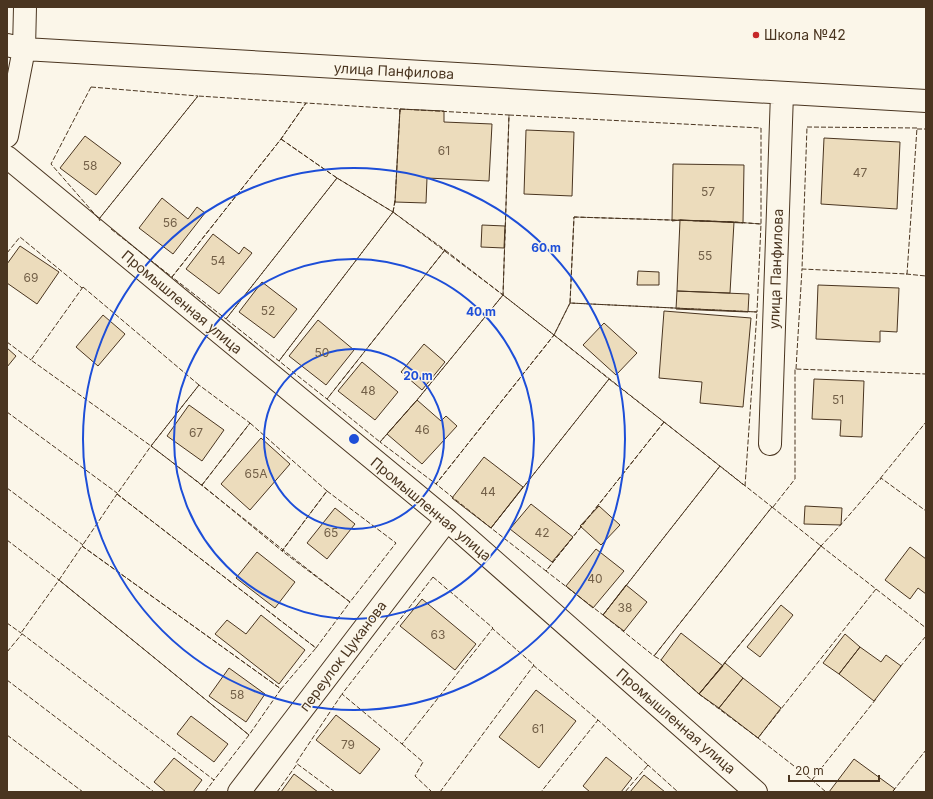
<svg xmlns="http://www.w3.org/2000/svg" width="933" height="799" font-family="Inter,sans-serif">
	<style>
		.building { fill: #ecdcbc; stroke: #4a3520 }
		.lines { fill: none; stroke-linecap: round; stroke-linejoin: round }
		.street-casing { stroke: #4a3520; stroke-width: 24 }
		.street { stroke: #fbf6e9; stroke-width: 22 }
		.fence { stroke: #4a3520; stroke-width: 1; stroke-dasharray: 5 2; stroke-linecap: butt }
		.ring { fill: none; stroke: #1d4ed8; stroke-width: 2 }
		.poi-dot { fill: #c62828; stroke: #fbf6e9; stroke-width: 1.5 }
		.labels { text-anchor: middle; stroke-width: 3; stroke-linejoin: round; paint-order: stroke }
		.number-label { font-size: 12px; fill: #725f47 }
		.poi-label { font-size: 14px; fill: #4a3520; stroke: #fbf6e9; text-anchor: start }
		.street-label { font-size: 14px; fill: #4a3520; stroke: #fbf6e9 }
		.centre { fill: #1d4ed8; stroke: #fbf6e9; stroke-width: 2 }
		.ring-label { font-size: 12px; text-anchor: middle; font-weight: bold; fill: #1d4ed8; stroke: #fbf6e9; stroke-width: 3; stroke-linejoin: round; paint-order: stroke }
	</style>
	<rect width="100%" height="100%" fill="#fbf6e9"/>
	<!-- building -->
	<path class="building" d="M 400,109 L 444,111 L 444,122 L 492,124 L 489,181 L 427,178 L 426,203 L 395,202 Z
		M 526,130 L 574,132 L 572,196 L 524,194 Z
		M 85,136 L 121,163 L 96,195 L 60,168 Z
		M 824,138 L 900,142 L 897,209 L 821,204 Z
		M 673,164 L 744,165 L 743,223 L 680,220 L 672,221 Z
		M 162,198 L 188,219 L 197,207 L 205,213 L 173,254 L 139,228 Z
		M 680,220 L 734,222 L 730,293 L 677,291 Z
		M 482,225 L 505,226 L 504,248 L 481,247 Z
		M 213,234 L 239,254 L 244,247 L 252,253 L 219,294 L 186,269 Z
		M 20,246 L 59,272 L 37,304 L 7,283 L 7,264 Z
		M 638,271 L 659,272 L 659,285 L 637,285 Z
		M 262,282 L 297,309 L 274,338 L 239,312 Z
		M 818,285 L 899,288 L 897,332 L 880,331 L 880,342 L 816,339 Z
		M 677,291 L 749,294 L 748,312 L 676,309 Z
		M 664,311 L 751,318 L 743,407 L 700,403 L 702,382 L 659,378 Z
		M 103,315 L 125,334 L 98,366 L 76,347 Z
		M 318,320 L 354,350 L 326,385 L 289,356 Z
		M 604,323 L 637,353 L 616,375 L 583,345 Z
		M 424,344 L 445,362 L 422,390 L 401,372 Z
		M 7,348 L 16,356 L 7,367 Z
		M 362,362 L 398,392 L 375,420 L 338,391 Z
		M 814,379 L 864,381 L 862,437 L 840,436 L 841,420 L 812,419 Z
		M 417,400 L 441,421 L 446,416 L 457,426 L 422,464 L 387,434 Z
		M 189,405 L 224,430 L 202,461 L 167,436 Z
		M 261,438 L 290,464 L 250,510 L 221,484 Z
		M 484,457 L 523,487 L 491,528 L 452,498 Z
		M 531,504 L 573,537 L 552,562 L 510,529 Z
		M 599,506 L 620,525 L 601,545 L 580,526 Z
		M 805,506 L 842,508 L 841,525 L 804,524 Z
		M 335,508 L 355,524 L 327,559 L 307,543 Z
		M 910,547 L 926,559 L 926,594 L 918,588 L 910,599 L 885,580 Z
		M 596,549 L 624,571 L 593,608 L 566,586 Z
		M 257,552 L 295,582 L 275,608 L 236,578 Z
		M 626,585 L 647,602 L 624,631 L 603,615 Z
		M 422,599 L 476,644 L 455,670 L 400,626 Z
		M 781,605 L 793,615 L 760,657 L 747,647 Z
		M 261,615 L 305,650 L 279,684 L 215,634 L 227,620 L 246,634 Z
		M 681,633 L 723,666 L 699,694 L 661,660 Z
		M 845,634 L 860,647 L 839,674 L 823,663 Z
		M 860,647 L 881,662 L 886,655 L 901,666 L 874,701 L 839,674 Z
		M 725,663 L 743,678 L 719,708 L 699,694 Z
		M 229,668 L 265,694 L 246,722 L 209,696 Z
		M 743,678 L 781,708 L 758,738 L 719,708 Z
		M 536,690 L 576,721 L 539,768 L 499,737 Z
		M 336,715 L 380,749 L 360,774 L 316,740 Z
		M 191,716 L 228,744 L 214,762 L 177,734 Z
		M 606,757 L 632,778 L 621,792 L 590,792 L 583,786 Z
		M 174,758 L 202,780 L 193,792 L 166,792 L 154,782 Z
		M 854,759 L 895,789 L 892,792 L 829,792 Z
		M 294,774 L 318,792 L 281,792 Z
		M 644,775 L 665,792 L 630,792 Z"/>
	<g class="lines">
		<!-- street casing -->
		<g class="street-casing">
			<path id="street" d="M 7,45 L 24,49 L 926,101
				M 7,136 L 24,49 L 25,7
				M 7,157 L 447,520 L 756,792
				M 770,444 L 782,93
				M 239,792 L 447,520"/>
		</g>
		<!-- street -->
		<use href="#street" class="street"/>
		<!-- fence -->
		<path class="fence" d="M 91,87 L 198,96 L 99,219 L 51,164 Z
			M 400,109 L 509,115 L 503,295 L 393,212 L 395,202 Z
			M 509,115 L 761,128 L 761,224 L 734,222 L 574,217 L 570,303 L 554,335 L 503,295 Z
			M 807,127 L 917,128 L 907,274 L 802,269 Z
			M 917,129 L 926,129
			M 281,139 L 337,178 L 393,212 L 395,200
			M 281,139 L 337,178 L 226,319 L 172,277 Z
			M 337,178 L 393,212 L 279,361 L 226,319 Z
			M 393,212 L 445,250 L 327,399 L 279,361 Z
			M 574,217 L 734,222 L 761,224 L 757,312 L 570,303 Z
			M 100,221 L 99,219 L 198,96 L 306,103 L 281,139
			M 111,229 L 172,277 L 281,139 L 306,103 L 400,109 L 400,112
			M 445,250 L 503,295 L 417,400 L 380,442 L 327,399 Z
			M 7,253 L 20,237 L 82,288
			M 906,274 L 926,276
			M 83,287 L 199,385 L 151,446 L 31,360 Z
			M 503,295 L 554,335 L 436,484 L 380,442 L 417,400 Z
			M 570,303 L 757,312 L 745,486 L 554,335 Z
			M 554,335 L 609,379 L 491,528 L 436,484 Z
			M 7,342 L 31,360
			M 796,369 L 802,269
			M 609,379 L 664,422 L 546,571 L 491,528 Z
			M 7,412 L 117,493
			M 664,422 L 720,466 L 603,615 L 546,571 Z
			M 250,423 L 327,491 L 282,551 L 202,485 Z
			M 720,466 L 772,507 L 654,656 L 603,615 Z
			M 880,480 L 881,478 L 926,511
			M 202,485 L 250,423 L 199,385 L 151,446 C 218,497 283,551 350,602 L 316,648 L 117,494 L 151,446 L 202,485
			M 7,488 L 83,545
			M 327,491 L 396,543 L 350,602 L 282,551 Z
			M 117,494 L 316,648 L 281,689 L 82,546 Z
			M 772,507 L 821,546 L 699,694 L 661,660 L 654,656 Z
			M 773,507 L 795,479 L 795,369 L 926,374
			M 7,540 L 59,580
			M 820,545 L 821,546 C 859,506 892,464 926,422
			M 82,546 L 281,689 L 249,735 L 59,580 Z
			M 821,546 L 876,589 L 758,738 L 699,694 Z
			M 433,577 L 493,628 L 402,744 L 342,694 Z
			M 59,580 L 249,735 L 214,780 L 21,633 Z
			M 876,589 L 926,628
			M 7,623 L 21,633
			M 7,652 L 22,634
			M 533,665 L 598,720 L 541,792
			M 900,667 L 926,636
			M 7,680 L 154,792
			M 597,721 L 598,720 L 648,765 L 625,792
			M 7,735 L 83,792
			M 759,737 L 758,738 L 812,780 L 876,699
			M 402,744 L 423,762 L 415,776 L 432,792
			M 647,766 L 648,765 L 678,792
			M 813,779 L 812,780 L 826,792
			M 893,791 L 926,750
			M 205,792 L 214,780 L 213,780
			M 277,792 L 297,764
			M 335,792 L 296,763 L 342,694
			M 440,792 L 534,665 L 493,629"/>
	</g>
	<!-- distance rings -->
	<g class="ring">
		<circle cx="354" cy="439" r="90"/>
		<circle cx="354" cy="439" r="180"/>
		<circle cx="354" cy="439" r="271"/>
	</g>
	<!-- markers -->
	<circle class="poi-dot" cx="756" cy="35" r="4"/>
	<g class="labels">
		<!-- number labels -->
		<g class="number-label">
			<text x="444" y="155">61</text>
			<text x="90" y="170">58</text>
			<text x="860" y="177">47</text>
			<text x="708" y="196">57</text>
			<text x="170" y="227">56</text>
			<text x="705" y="260">55</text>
			<text x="218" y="265">54</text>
			<text x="31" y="282">69</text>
			<text x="268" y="315">52</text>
			<text x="322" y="357">50</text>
			<text x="368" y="395">48</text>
			<text x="838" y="404">51</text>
			<text x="422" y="434">46</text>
			<text x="196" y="437">67</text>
			<text x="256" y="478">65А</text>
			<text x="488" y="496">44</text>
			<text x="331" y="537">65</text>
			<text x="542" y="537">42</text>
			<text x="595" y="583">40</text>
			<text x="625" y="612">38</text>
			<text x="438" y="639">63</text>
			<text x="237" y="699">58</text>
			<text x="538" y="733">61</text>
			<text x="348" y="749">79</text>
		</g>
		<!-- poi labels -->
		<g class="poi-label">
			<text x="764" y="40">Школа №42</text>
		</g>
		<!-- street labels -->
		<g class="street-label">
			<text transform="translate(394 71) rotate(3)" y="5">улица Панфилова</text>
			<text transform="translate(776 269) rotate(-88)" y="5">улица Панфилова</text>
			<text transform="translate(182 302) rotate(40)" y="5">Промышленная улица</text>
			<text transform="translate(431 509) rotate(40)" y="5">Промышленная улица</text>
			<text transform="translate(343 656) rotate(-53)" y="5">переулок Цуканова</text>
			<text transform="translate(676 721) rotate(41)" y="5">Промышленная улица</text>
		</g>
	</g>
	<circle cx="354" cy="439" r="6" class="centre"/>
	<g class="ring-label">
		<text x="546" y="252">60 m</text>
		<text x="481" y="316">40 m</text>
		<text x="418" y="380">20 m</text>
	</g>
	<!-- border -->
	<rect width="933" height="799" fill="none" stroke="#4a3520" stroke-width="16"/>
	<!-- scale -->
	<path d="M789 775v6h90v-6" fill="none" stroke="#4a3520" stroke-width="2"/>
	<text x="795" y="775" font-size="12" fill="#4a3520" stroke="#fbf6e9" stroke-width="3" paint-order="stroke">20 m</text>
</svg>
